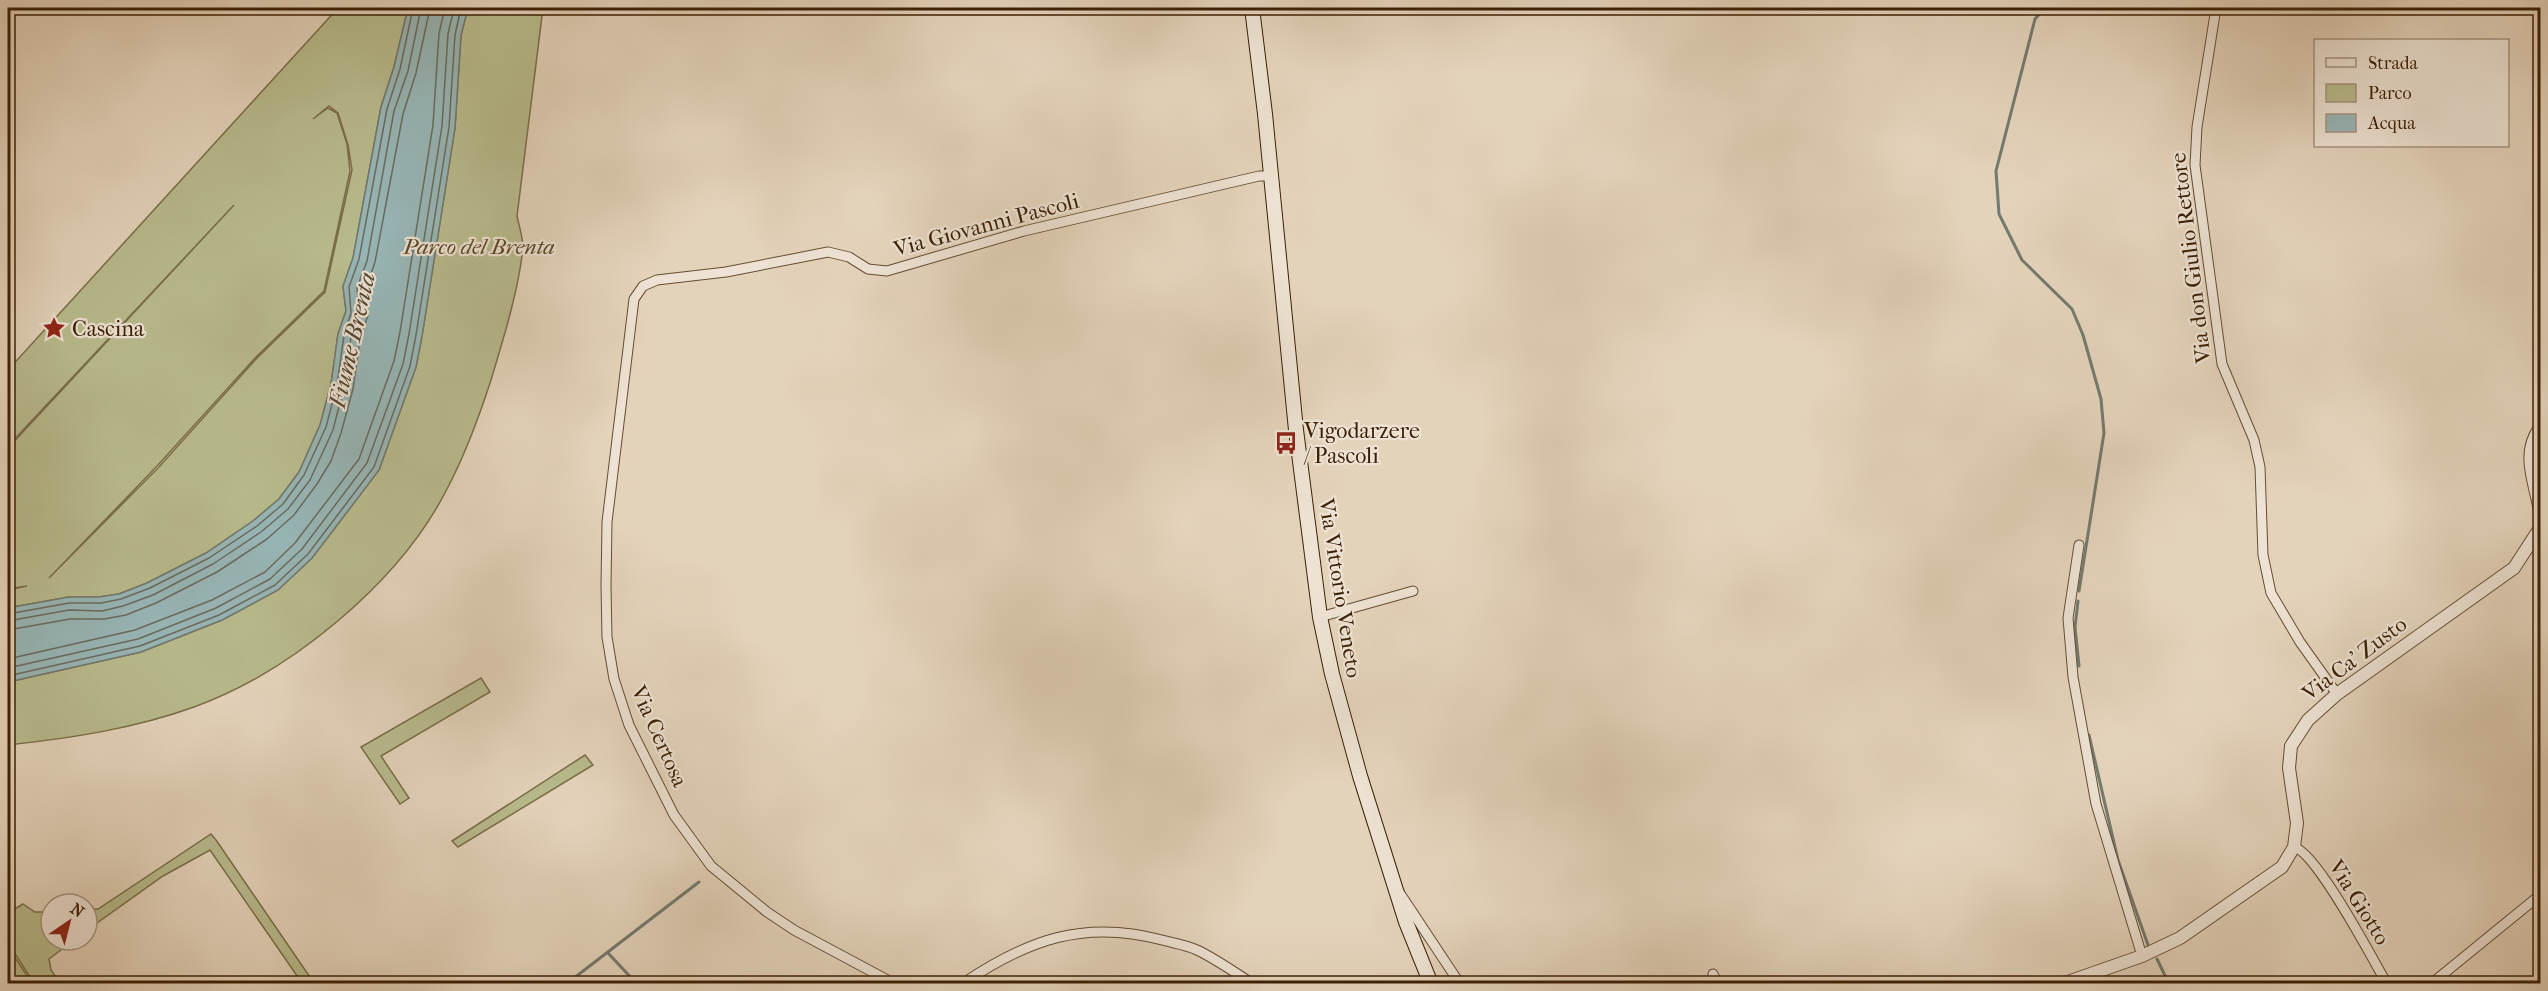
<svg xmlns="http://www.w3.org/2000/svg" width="2548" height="991" font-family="'IM FELL French Canon',serif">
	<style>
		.green { fill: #b8bb8d; stroke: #7a6e49; stroke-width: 1.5; fill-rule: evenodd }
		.water { fill: #97b6b7; stroke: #737a70; stroke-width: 1.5 }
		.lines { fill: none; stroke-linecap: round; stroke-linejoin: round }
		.shore { stroke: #6a6b5e; stroke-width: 1.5 }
		.stream { stroke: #737a70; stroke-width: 3 }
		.minor-casing { stroke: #664d32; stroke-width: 11 }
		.tertiary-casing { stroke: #664d32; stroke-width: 14 }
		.secondary-casing { stroke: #3c2005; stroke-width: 16 }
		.minor { stroke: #ede2d3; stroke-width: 9 }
		.tertiary { stroke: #ede2d3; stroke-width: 12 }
		.secondary { stroke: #ede2d3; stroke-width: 14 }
		.labels { text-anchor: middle; stroke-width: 4.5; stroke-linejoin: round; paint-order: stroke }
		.street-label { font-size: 22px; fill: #3c2005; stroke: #ede2d3 }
		.park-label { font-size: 22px; font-style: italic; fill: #5b4727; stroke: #ede2d3 }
		.poi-label { font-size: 22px; fill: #3c2005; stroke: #ede2d3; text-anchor: start }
		.water-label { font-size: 24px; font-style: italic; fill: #534632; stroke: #ede2d3 }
	</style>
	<rect width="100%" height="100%" fill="#e4d3bb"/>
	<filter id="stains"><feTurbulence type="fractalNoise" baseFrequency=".00333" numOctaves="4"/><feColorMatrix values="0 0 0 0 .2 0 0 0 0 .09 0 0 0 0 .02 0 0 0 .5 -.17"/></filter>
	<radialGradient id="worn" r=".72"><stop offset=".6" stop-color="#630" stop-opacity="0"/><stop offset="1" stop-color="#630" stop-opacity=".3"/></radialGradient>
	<!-- green -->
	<path class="green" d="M 338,8 L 408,8 L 394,67 L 381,107 L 353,258 L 343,286 L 346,311 L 338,334 L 331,384 L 320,425 L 299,472 L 279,499 L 253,521 L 206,553 L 147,583 L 119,594 L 99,597 L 69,597 L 8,608 L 8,590 L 27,586 L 8,589 L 8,448 L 234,205 L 8,446 L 8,370 ZM 329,106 L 338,113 L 348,145 L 352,170 L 325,292 L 257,358 L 158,468 L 49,578 L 158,465 L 256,357 L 324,291 L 350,171 L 347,144 L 337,113 L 328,108 L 313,119 Z
		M 468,8 L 543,8 L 517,216 C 519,226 523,238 523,247 C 519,289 503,340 491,380 C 479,417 465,455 447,489 C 400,582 291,672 194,707 C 133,729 71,738 8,745 L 8,682 L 141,652 L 222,620 L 278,590 L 312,558 L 379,470 L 416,367 L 422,336 L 455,128 L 461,35 Z
		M 481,678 L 490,692 L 381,756 L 409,798 L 400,804 L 361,747 Z
		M 585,755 L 593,765 L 458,847 L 452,841 Z
		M 211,834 L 216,840 L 314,983 L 302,983 L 210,850 L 163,876 L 87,930 L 87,910 L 98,909 Z
		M 23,904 L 35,912 L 51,912 L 51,940 L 74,940 L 49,959 L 51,970 L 60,983 L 34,983 L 8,943 L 8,913 Z
		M 8,947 L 32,983 L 8,983 Z"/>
	<!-- water -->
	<path class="water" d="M 408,8 L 468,8 L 461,35 L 455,128 L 422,336 L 416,367 L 379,470 L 312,558 L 278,590 L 222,620 L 141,652 L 8,682 L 8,608 L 69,597 L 99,597 L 119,594 L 147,583 L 206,553 L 253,521 L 279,499 L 299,472 L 320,425 L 331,384 L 338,334 L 346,311 L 343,286 L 353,258 L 381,107 L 394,67 Z"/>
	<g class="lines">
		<!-- shore -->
		<path class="shore" d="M 8,614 L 69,603 L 101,603 L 121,599 L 150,588 L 209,558 L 257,526 L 283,504 L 304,475 L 326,427 L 337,385 L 344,335 L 351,313 L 349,287 L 359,259 L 387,109 L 400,69 L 413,8
			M 8,621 L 69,610 L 102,611 L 123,606 L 153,595 L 213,564 L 261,532 L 288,509 L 310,480 L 333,430 L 344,387 L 351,337 L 359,314 L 357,288 L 367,261 L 394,111 L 408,71 L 421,8
			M 8,630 L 70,619 L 104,619 L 126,615 L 156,603 L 217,572 L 267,539 L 294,515 L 317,484 L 331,461 L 341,433 L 353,389 L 360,339 L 368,315 L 366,289 L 375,262 L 403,114 L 416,73 L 430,8
			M 8,659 L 135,630 L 212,600 L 265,572 L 295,543 L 359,459 L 394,361 L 400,332 L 433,125 L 439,33 L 445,8
			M 8,668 L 138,639 L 216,608 L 270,579 L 302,549 L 367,463 L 403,364 L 409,334 L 442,126 L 448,34 L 454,8
			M 8,676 L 140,646 L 219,615 L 275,585 L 308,554 L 374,467 L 410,366 L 416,335 L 449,127 L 455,35 L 461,8"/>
		<!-- stream -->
		<path class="stream" d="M 2045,8 L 2035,19 L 1996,171 L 1999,214 L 2022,260 L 2072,309 L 2083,335 L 2101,399 L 2104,433 L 2079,591
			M 2078,601 L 2075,627 L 2079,666
			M 2089,735 L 2118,860 L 2148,945
			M 608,953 L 637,984
			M 2157,959 L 2169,984
			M 574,978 L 699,882"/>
		<!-- minor casing -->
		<g class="minor-casing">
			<path id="minor" d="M 2216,8 L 2197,127 L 2195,165 L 2222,364 L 2254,440 L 2260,467 L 2263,555 L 2271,593 L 2300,642 L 2337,694
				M 2079,545 L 2068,618 L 2073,677 L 2096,804 L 2142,956
				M 1320,617 L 1413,591
				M 2294,847 C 2317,853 2372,958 2387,984
				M 1399,892 L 1460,984
				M 1713,974 L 1718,984
				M 895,984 L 794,930 L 767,912 L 711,866 L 674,815 L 629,725 L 614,679 L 607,637 L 606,586 L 607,522 L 634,299 L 643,286 L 657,280 L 726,272 L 828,252 L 849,257 L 868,269 L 887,271 L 1024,231 L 1259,176 L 1271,176
				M 962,984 C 1027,940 1084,919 1162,940 C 1173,943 1187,945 1197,950 C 1216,959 1234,972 1253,984
				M 2431,984 L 2540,895"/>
		</g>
		<!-- tertiary casing -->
		<g class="tertiary-casing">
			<path id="tertiary" d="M 2540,428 C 2521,454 2535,481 2540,511
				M 2062,984 L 2142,956 L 2180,938 L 2282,867 L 2294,847 L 2297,823 L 2289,768 L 2291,746 L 2308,720 L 2337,694 L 2514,568 L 2540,528"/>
		</g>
		<!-- secondary casing -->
		<g class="secondary-casing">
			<path id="secondary" d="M 1252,8 L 1265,114 L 1296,430 L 1320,617 L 1332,674 L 1360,776 L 1406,922 L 1431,984"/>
		</g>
		<!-- minor -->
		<use href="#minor" class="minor"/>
		<!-- tertiary -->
		<use href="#tertiary" class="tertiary"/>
		<!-- secondary -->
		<use href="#secondary" class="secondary"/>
	</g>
	<!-- icons -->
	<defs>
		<g id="sight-bare" transform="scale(1.8)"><path d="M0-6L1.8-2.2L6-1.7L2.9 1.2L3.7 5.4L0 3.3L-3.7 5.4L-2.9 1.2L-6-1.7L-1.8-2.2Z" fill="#8f2418" stroke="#ede2d3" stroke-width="2.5" paint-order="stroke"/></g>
		<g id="bus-bare" transform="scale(1.8)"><path d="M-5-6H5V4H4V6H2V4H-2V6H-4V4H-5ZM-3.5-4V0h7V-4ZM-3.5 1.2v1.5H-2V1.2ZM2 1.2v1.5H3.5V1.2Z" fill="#8f2418" stroke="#ede2d3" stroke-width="2.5" paint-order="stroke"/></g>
	</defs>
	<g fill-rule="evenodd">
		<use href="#sight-bare" x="54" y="328"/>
		<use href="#bus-bare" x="1286" y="443"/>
	</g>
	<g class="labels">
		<!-- street labels -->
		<g class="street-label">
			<text transform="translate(986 224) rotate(-15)" y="8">Via Giovanni Pascoli</text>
			<text transform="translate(2190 258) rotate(-97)" y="8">Via don Giulio Rettore</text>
			<text transform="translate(1341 588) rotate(81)" y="8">Via Vittorio Veneto</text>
			<text transform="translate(2354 658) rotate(-37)" y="8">Via Ca' Zusto</text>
			<text transform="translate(660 736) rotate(66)" y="8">Via Certosa</text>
			<text transform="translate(2360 902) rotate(58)" y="8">Via Giotto</text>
		</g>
		<!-- park labels -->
		<g class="park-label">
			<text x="479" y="254">Parco del Brenta</text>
		</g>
		<!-- poi labels -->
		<g class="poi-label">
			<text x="72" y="336">Cascina</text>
			<text x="1304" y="438">Vigodarzere<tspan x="1304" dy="25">/ Pascoli</tspan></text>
		</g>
		<!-- water labels -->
		<g class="water-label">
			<text transform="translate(352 340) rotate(-77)" y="8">Fiume Brenta</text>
		</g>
	</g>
	<!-- margin -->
	<rect width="2548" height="991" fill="none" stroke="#e4d3bb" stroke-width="30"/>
	<rect x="9" y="9" width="2530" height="973" fill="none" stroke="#3c2005" stroke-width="3"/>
	<rect x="15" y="15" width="2518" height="961" fill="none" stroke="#3c2005" stroke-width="1.5"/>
	<!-- legend -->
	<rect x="2314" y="39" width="195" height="108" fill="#ede2d3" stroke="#a69481" stroke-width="1.5"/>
	<rect x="2326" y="58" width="30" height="9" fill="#ede2d3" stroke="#a69481" stroke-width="1.5"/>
	<text x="2368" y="69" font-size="18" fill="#3c2005">Strada</text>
	<rect x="2326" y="84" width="30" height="18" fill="#b8bb8d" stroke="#a69481" stroke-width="1.5"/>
	<text x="2368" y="99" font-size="18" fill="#3c2005">Parco</text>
	<rect x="2326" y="114" width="30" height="18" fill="#97b6b7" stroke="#a69481" stroke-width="1.5"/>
	<text x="2368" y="129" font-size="18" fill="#3c2005">Acqua</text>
	<!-- north arrow -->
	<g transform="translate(69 922) rotate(35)"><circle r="28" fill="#ede2d3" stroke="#a69481" stroke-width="1.5"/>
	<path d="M0-4.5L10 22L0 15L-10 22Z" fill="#8f2418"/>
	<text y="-9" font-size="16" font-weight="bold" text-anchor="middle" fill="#3c2005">N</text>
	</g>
	<rect width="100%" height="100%" filter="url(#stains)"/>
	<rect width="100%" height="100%" fill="url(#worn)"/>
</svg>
